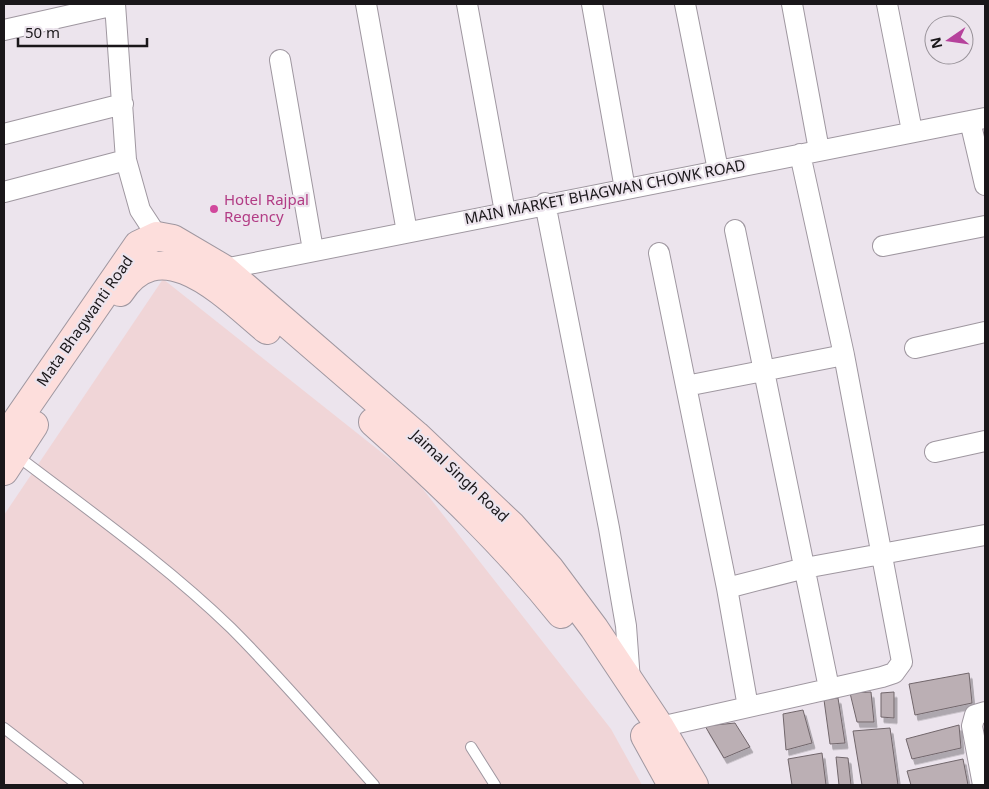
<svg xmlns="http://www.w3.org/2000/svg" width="989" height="789" font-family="'Noto Sans',sans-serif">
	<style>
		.industrial { fill: #f0d5d7 }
		.building { fill: #bbafb4; stroke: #71666b; filter: url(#shadow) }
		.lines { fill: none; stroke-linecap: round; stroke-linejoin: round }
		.lane-casing { stroke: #9f97a0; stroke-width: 12 }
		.street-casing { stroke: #9f97a0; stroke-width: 22 }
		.secondary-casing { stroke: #9f97a0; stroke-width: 30 }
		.lane { stroke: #fff; stroke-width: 10 }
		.street { stroke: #fff; stroke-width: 20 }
		.secondary { stroke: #fddedc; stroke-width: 28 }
		.hotel-dot { fill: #d1479c; stroke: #ece4ed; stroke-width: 2 }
		.labels { text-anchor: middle; stroke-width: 4.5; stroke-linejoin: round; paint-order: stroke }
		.street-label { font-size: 15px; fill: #1a171a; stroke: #ece4ed }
		.hotel-label { font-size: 15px; fill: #b23c85; stroke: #ece4ed; text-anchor: start }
	</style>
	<defs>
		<filter id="shadow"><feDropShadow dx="3" dy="5.5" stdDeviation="0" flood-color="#0004"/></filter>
	</defs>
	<rect width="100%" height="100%" fill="#ece4ed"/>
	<!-- industrial -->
	<path class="industrial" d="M 163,279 L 415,479 L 611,729 L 642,785 L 4,785 L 4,515 Z"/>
	<!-- building -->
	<path class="building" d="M 969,673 L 972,703 L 915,715 L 909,684 Z
		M 871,692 L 874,722 L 857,722 L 850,693 Z
		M 894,692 L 894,718 L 881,717 L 881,693 Z
		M 838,698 L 845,743 L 830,744 L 824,700 Z
		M 803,710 L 812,743 L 786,750 L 783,714 Z
		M 735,723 L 750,747 L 724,758 L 705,726 Z
		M 959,725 L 961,748 L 912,759 L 906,739 Z
		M 890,728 L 898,785 L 862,785 L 853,731 Z
		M 822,753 L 826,785 L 792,785 L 788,759 Z
		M 836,757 L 848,758 L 851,785 L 839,785 Z
		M 963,759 L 968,785 L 911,785 L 907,771 Z"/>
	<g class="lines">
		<!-- lane casing -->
		<g class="lane-casing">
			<path id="lane" d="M 16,455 C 88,510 165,564 231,628 C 281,678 327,732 374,785
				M 4,728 L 78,785
				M 471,747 L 495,785"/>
		</g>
		<!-- street casing -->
		<g class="street-casing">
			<path id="street" d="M 115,4 L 126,160 L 140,210 L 157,236
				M 366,4 L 407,232
				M 467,4 L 505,212
				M 592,4 L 625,189
				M 685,4 L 718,170
				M 792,4 L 819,150
				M 887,4 L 912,131
				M 4,30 L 115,5
				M 280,60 L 313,250
				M 970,121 L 985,185
				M 4,134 L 123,104
				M 4,192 L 126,160
				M 545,203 L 609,528 L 626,626 L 630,681
				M 735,230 L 829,688
				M 883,246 L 985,226
				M 659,253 L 727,588 L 748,707
				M 224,269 L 985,118
				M 915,348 L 985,332
				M 686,386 L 844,355
				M 935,452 L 985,441
				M 727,588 L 805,568 L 985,535
				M 660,727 L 882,677 L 894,673 L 902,662 L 844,355 L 800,154
				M 983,785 L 972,726 L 975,715 L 985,712"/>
		</g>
		<!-- secondary casing -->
		<g class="secondary-casing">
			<path id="secondary" d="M 120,292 C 162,227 228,298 267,330
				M 373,422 C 440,482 505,544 561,614
				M 4,439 L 138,245 L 157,236 L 173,239 L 224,269 L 416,435 L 512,526 L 550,569 L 594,628 L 660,727 L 694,785
				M 4,471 L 34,425
				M 645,736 L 672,785"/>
		</g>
		<!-- lane -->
		<use href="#lane" class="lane"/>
		<!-- street -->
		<use href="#street" class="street"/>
		<!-- secondary -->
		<use href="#secondary" class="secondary"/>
	</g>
	<!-- markers -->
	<circle class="hotel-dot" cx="214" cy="209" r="5"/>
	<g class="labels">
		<!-- street labels -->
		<g class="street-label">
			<text transform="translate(605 192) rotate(-11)" y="5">MAIN MARKET BHAGWAN CHOWK ROAD</text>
			<text transform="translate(85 321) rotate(-55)" y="5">Mata Bhagwanti Road</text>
			<text transform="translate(460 476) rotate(43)" y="5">Jaimal Singh Road</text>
		</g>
		<!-- hotel labels -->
		<g class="hotel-label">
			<text x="224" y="205">Hotel Rajpal<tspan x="224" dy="17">Regency</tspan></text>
		</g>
	</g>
	<!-- border -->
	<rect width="989" height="789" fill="none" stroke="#1a171a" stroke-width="10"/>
	<!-- north arrow -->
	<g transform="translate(949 40) rotate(257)"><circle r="24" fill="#ece4ed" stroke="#989299"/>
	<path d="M0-4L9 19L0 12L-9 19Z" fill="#b6429c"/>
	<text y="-8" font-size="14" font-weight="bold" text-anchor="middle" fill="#1a171a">N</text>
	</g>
	<!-- scale -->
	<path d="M18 38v8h129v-8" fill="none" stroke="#1a171a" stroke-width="2.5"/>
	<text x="25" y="38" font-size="15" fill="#1a171a" stroke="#ece4ed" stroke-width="4" paint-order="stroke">50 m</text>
</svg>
